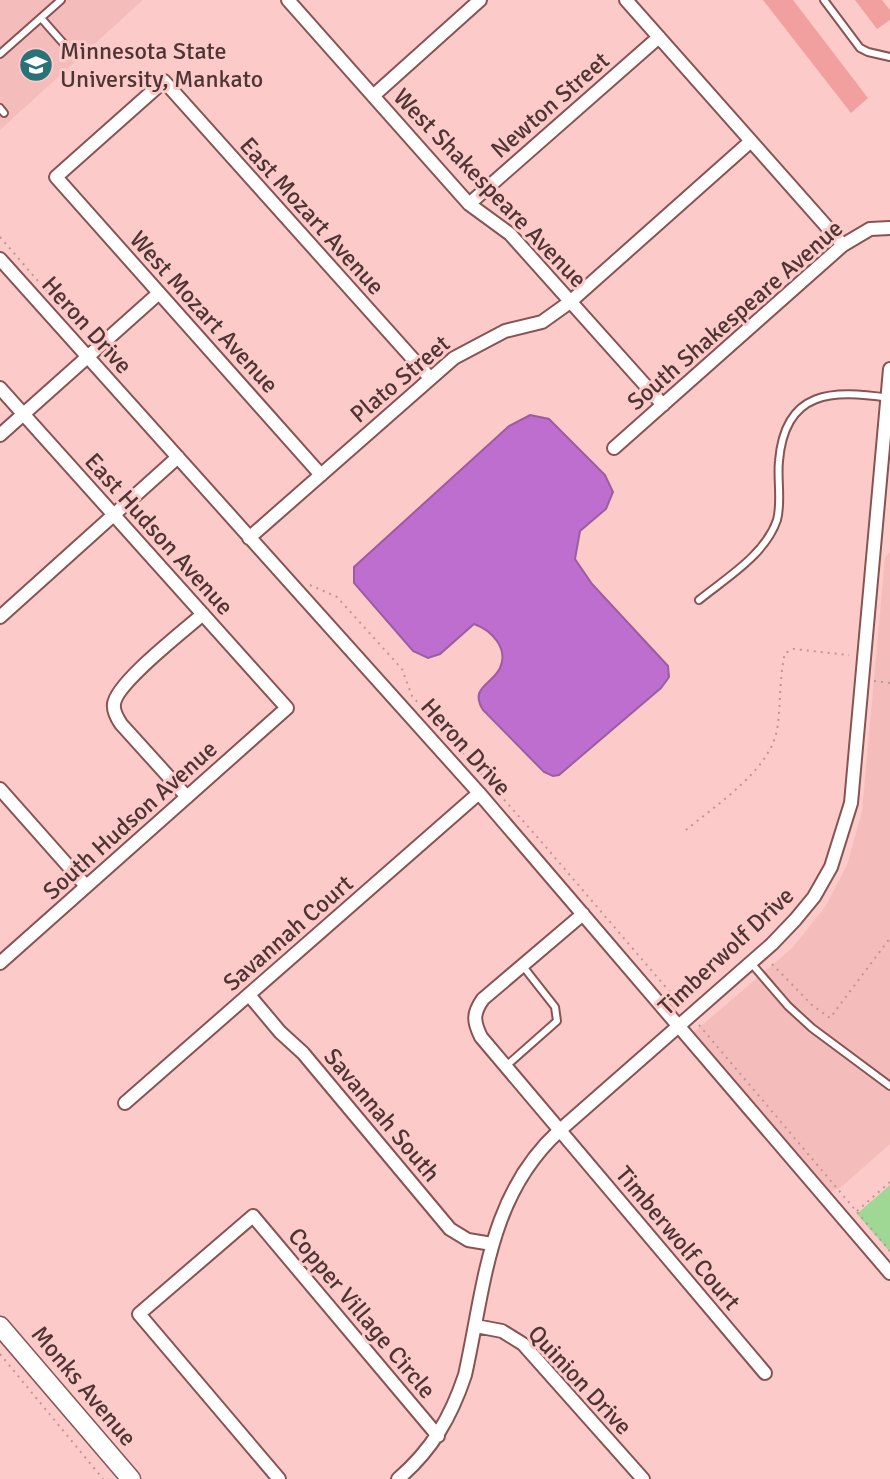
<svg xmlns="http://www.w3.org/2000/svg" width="890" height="1479" font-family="Signika,sans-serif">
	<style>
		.built { fill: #f4bdbb }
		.green { fill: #9fd795 }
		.water { fill: #be6ecf; stroke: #9c5da0; stroke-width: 2 }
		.building { fill: #f1a09f }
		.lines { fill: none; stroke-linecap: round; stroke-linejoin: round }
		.lane-casing { stroke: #875453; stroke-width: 10 }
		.street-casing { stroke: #875453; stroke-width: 16 }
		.secondary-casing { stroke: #875453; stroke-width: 21 }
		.path { stroke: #be9694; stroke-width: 2; stroke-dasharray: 2 5; stroke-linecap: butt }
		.lane { stroke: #fff; stroke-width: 6 }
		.street { stroke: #fff; stroke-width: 12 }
		.secondary { stroke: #fff; stroke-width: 18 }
		.labels { text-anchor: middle; stroke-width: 6; stroke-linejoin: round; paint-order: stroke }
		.poi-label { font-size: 24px; fill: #4d3534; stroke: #fccbc9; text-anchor: start }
		.street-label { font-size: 24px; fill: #4d3534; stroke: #fccbc9 }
	</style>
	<rect width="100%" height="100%" fill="#fccbc9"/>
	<!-- built -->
	<path class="built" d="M 0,0 L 143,0 L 0,130 Z
		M 890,552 L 890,1144 L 840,1188 L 830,1192 L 694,1032 L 792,948 L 825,907 L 847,865 L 862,811 L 885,557 Z"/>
	<!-- green -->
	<path class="green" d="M 890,1185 L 890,1252 L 857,1214 Z"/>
	<!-- water -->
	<path class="water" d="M 530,415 L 549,419 L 605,475 L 613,492 L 606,509 L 580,531 L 575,559 L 592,584 L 668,666 L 669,677 L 661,688 L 559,775 L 553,776 L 544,772 L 483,710 C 469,687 492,685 500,668 C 509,648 491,630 474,624 L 440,654 L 428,658 L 413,651 L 354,583 L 354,567 L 509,426 Z"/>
	<!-- building -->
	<path class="building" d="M 763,0 L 793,0 L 868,98 L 851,113 Z
		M 855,0 L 882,0 L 890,10 L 890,20 L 877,29 Z"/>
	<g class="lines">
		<!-- lane casing -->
		<g class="lane-casing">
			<path id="lane" d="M 824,0 L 860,48 L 868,52 L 890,57
				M 41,18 L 71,52
				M 0,54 L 61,0
				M 0,108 L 4,113
				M 699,600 C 726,578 765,555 777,520 C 782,502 777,479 779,461 C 785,389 833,390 889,398
				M 751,963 L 788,1006 L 812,1028 L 890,1086
				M 505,1067 L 557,1021 L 555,1007 L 522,965"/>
		</g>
		<!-- street casing -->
		<g class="street-casing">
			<path id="street" d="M 288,0 L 469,204 L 510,234 L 663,405
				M 626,0 L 843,245
				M 373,96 L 480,0
				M 469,204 L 659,37
				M 0,259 L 479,793 L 890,1273
				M 0,388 L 287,708 L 0,963
				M 0,435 L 159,293
				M 614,448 L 843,245 L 870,229 L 890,228
				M 321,475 L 56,177 L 164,81 L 430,378
				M 249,538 L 454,358 L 505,331 L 542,322 L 570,302 L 751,141
				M 0,617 L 178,457
				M 0,789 L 86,886
				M 187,797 L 121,724 C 117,718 113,711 114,704 C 116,683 185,630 203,614
				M 583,914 L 483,999 C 473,1013 473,1021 481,1037 L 765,1373
				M 249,995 L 280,1032 L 303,1053 L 450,1229 L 468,1240 L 492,1244
				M 125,1103 L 479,793
				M 476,1326 L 502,1331 L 523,1344 L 643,1479
				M 279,1479 L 139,1314 L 253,1216 L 438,1436
				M 398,1479 C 432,1450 451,1417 465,1375 C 485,1285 488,1196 559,1131 L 772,944 L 795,920 L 814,897 L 831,867 L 851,803 L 890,369"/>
		</g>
		<!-- secondary casing -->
		<g class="secondary-casing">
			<path id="secondary" d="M 0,1326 L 131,1479"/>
		</g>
		<!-- path -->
		<path class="path" d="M 0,237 L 63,310
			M 310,585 L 337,597 L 402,669 L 412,696 L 539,839 L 681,1005
			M 874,681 L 890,683
			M 686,830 C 717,804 769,771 777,730 C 781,705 779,678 785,653 L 794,649 L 849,655
			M 772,964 L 812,1005 L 830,1018 L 890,938
			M 699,1025 L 890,1251
			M 857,1211 L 890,1182
			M 0,1354 L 103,1479"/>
		<!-- lane -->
		<use href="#lane" class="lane"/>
		<!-- street -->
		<use href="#street" class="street"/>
		<!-- secondary -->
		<use href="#secondary" class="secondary"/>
	</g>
	<!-- icons -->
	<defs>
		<g id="university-disc" transform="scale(1.75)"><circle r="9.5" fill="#297378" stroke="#fccbc9"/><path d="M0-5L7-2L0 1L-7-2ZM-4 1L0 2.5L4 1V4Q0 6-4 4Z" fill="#fff"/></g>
	</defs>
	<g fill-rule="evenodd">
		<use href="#university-disc" x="36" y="65"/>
	</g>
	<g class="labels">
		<!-- poi labels -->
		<g class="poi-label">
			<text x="60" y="59">Minnesota State<tspan x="60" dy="28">University, Mankato</tspan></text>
		</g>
		<!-- street labels -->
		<g class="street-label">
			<text transform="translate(550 105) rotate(-41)" y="8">Newton Street</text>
			<text transform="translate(490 188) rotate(46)" y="8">West Shakespeare Avenue</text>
			<text transform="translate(312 216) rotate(48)" y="8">East Mozart Avenue</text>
			<text transform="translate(204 312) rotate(48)" y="8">West Mozart Avenue</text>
			<text transform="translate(735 315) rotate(-41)" y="8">South Shakespeare Avenue</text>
			<text transform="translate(87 325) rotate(48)" y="8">Heron Drive</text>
			<text transform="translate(400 379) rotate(-40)" y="8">Plato Street</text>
			<text transform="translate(159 534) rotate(48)" y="8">East Hudson Avenue</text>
			<text transform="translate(466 747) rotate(48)" y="8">Heron Drive</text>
			<text transform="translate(130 820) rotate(-42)" y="8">South Hudson Avenue</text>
			<text transform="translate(288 933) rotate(-41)" y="8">Savannah Court</text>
			<text transform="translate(726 951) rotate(-43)" y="8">Timberwolf Drive</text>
			<text transform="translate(382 1115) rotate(50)" y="8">Savannah South</text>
			<text transform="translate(678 1238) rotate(50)" y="8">Timberwolf Court</text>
			<text transform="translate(362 1313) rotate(50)" y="8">Copper Village Circle</text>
			<text transform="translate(580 1380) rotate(47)" y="8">Quinion Drive</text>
			<text transform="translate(84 1386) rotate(50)" y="8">Monks Avenue</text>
		</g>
	</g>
</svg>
